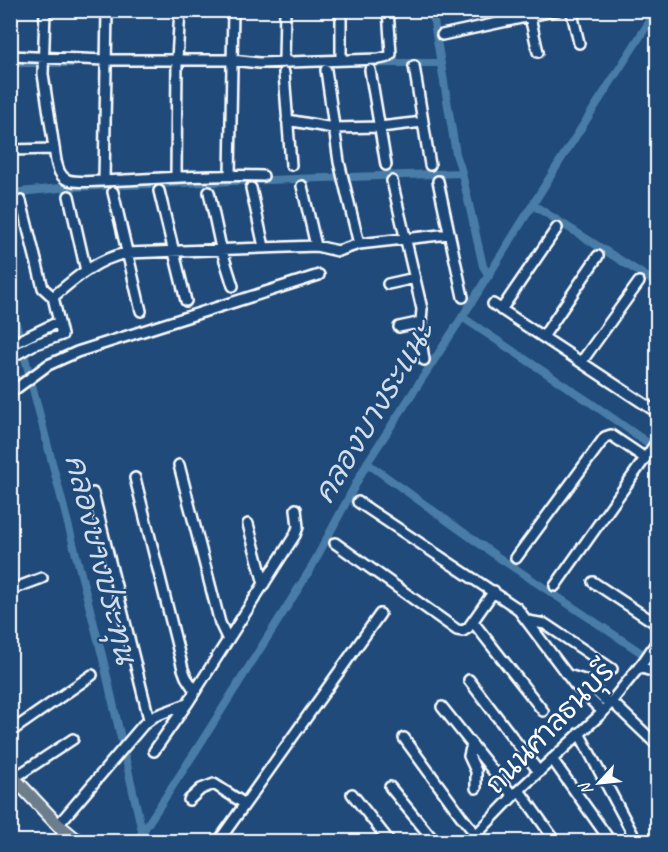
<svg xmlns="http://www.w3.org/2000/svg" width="668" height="852" font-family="Caveat,'Playpen Sans Thai',sans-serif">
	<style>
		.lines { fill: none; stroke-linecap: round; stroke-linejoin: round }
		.canal { stroke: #497ca6; stroke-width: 8 }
		.minor-casing { stroke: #fff; stroke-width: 14 }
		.major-casing { stroke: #fff; stroke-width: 16 }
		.minor { stroke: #1f4a7a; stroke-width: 9 }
		.major { stroke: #6c7d8b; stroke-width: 12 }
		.labels { text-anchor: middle; stroke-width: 4.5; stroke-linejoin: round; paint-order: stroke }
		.street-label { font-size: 28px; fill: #fff; stroke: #1f4a7a }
		.water-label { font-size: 30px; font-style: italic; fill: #d2dee9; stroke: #1f4a7a }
	</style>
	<rect width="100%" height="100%" fill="#1f4a7a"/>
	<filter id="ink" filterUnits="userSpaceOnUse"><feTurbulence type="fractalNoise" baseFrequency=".0167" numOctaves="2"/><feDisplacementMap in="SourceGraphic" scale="12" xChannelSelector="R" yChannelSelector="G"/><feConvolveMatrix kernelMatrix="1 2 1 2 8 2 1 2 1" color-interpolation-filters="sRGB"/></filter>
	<g filter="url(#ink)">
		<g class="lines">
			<!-- canal -->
			<path class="canal" d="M 432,10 L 456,154 L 461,169 L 483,266 L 489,276
				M 10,63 L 74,63
				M 372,63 L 441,63
				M 10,193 L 70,187 L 462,173
				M 533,205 L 658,284
				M 10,300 L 103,659 L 142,831
				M 462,317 L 591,403 L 658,450
				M 367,463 L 495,555 L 658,664
				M 136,842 L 195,752 L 310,570 L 367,463 L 470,305 L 560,161 L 657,10"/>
			<!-- minor casing -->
			<g class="minor-casing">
				<path id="minor" d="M 45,10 L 43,74 L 56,161 C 58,169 60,177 68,180 C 81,184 109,180 124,180 C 170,178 217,174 263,176
					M 341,10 L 341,59
					M 570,10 L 572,13 L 579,43
					M 530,17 L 538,52
					M 442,35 L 558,10
					M 10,56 L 105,60 L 232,60 L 259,63 L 379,59 L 388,57 L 391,54 L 388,10
					M 284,60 L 285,10
					M 414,66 L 430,165
					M 326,70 L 339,162 L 359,244
					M 370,70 L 386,165
					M 284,73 L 291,165
					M 287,120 L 333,128 L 380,127 L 423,122
					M 10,150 L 53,149
					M 230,175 L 233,10
					M 176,177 L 177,59 L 180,10
					M 104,181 L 107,10
					M 392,181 L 422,309 L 420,333 L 424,360
					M 438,181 L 463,297
					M 302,186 L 316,246
					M 251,188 L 264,247
					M 159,191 L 186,301
					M 113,192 L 141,311
					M 209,192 L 221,248 L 233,286
					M 69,196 L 86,271
					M 21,201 L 43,288 L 53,297
					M 388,284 L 415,278
					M 53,297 C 75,278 97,259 127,253 L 316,246 L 338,251 L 359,244 L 449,234
					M 493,304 L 658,413
					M 501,310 L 557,228
					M 399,327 L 422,322
					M 543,337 L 598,256
					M 10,345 L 58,322
					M 10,358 L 33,345 L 62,335 L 53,297
					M 582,361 L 639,282
					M 10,393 L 48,365 L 77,352 L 319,275
					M 179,465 L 220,623 L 228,640
					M 135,478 L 183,669 L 186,677 L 195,691
					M 93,493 L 149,719
					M 358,502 L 517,608 L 575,685 L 603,712
					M 248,524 L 264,584
					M 335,543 L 457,630 L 463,631 L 468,628 L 494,591
					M 516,558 L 605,437 L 611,435 L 645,458
					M 593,582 L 658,625
					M 555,586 L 658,440
					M 10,590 L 42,578
					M 528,621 L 545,624 L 612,669
					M 473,622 L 543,711
					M 639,667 L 658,673
					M 568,675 L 584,680 L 609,704
					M 469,680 L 539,772
					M 611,701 L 655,743
					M 442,707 L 513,796
					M 10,732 L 92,675
					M 579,733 L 637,842
					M 404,738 L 461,816 L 482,842
					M 472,744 L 469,756 L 476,771 L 476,788
					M 154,751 L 187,704
					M 552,759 L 611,842
					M 14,778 L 73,739
					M 390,787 L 435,842
					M 519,790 L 556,842
					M 352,794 L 390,842
					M 189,800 L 201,789 L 214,784 L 245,804
					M 58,825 L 143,725 L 155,716 L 187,704 L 295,535 L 298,527 L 296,509
					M 57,842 L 67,831
					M 218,842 L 380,614
					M 469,842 L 519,790 L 603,712 L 644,661 L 658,640
					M 654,842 L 658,840"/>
			</g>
			<!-- major casing -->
			<g class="major-casing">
				<path id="major" d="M 10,774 L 58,825 L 79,842"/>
			</g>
			<!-- minor -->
			<use href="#minor" class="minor"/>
			<!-- major -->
			<use href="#major" class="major"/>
		</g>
	</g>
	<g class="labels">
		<!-- street labels -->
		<g class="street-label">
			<text transform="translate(549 727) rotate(-46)" y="10">ถนนศาลธนบุรี</text>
		</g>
		<!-- water labels -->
		<g class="water-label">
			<text transform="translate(374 412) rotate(-59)" y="10">คลองบางระแนะ</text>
			<text transform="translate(101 559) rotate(76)" y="10">คลองบางประทุน</text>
		</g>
	</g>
	<!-- margin -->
	<rect width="668" height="852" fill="none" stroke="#1f4a7a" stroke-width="36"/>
	<rect x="18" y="18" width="632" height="816" fill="none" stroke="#fff" stroke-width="2" filter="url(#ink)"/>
	<!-- north arrow -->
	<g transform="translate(599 783) rotate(243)" stroke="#1f4a7a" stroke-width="4.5" paint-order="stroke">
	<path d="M0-4.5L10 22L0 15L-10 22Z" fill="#ffffff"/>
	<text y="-9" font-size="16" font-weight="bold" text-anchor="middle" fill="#ffffff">N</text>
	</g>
</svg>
